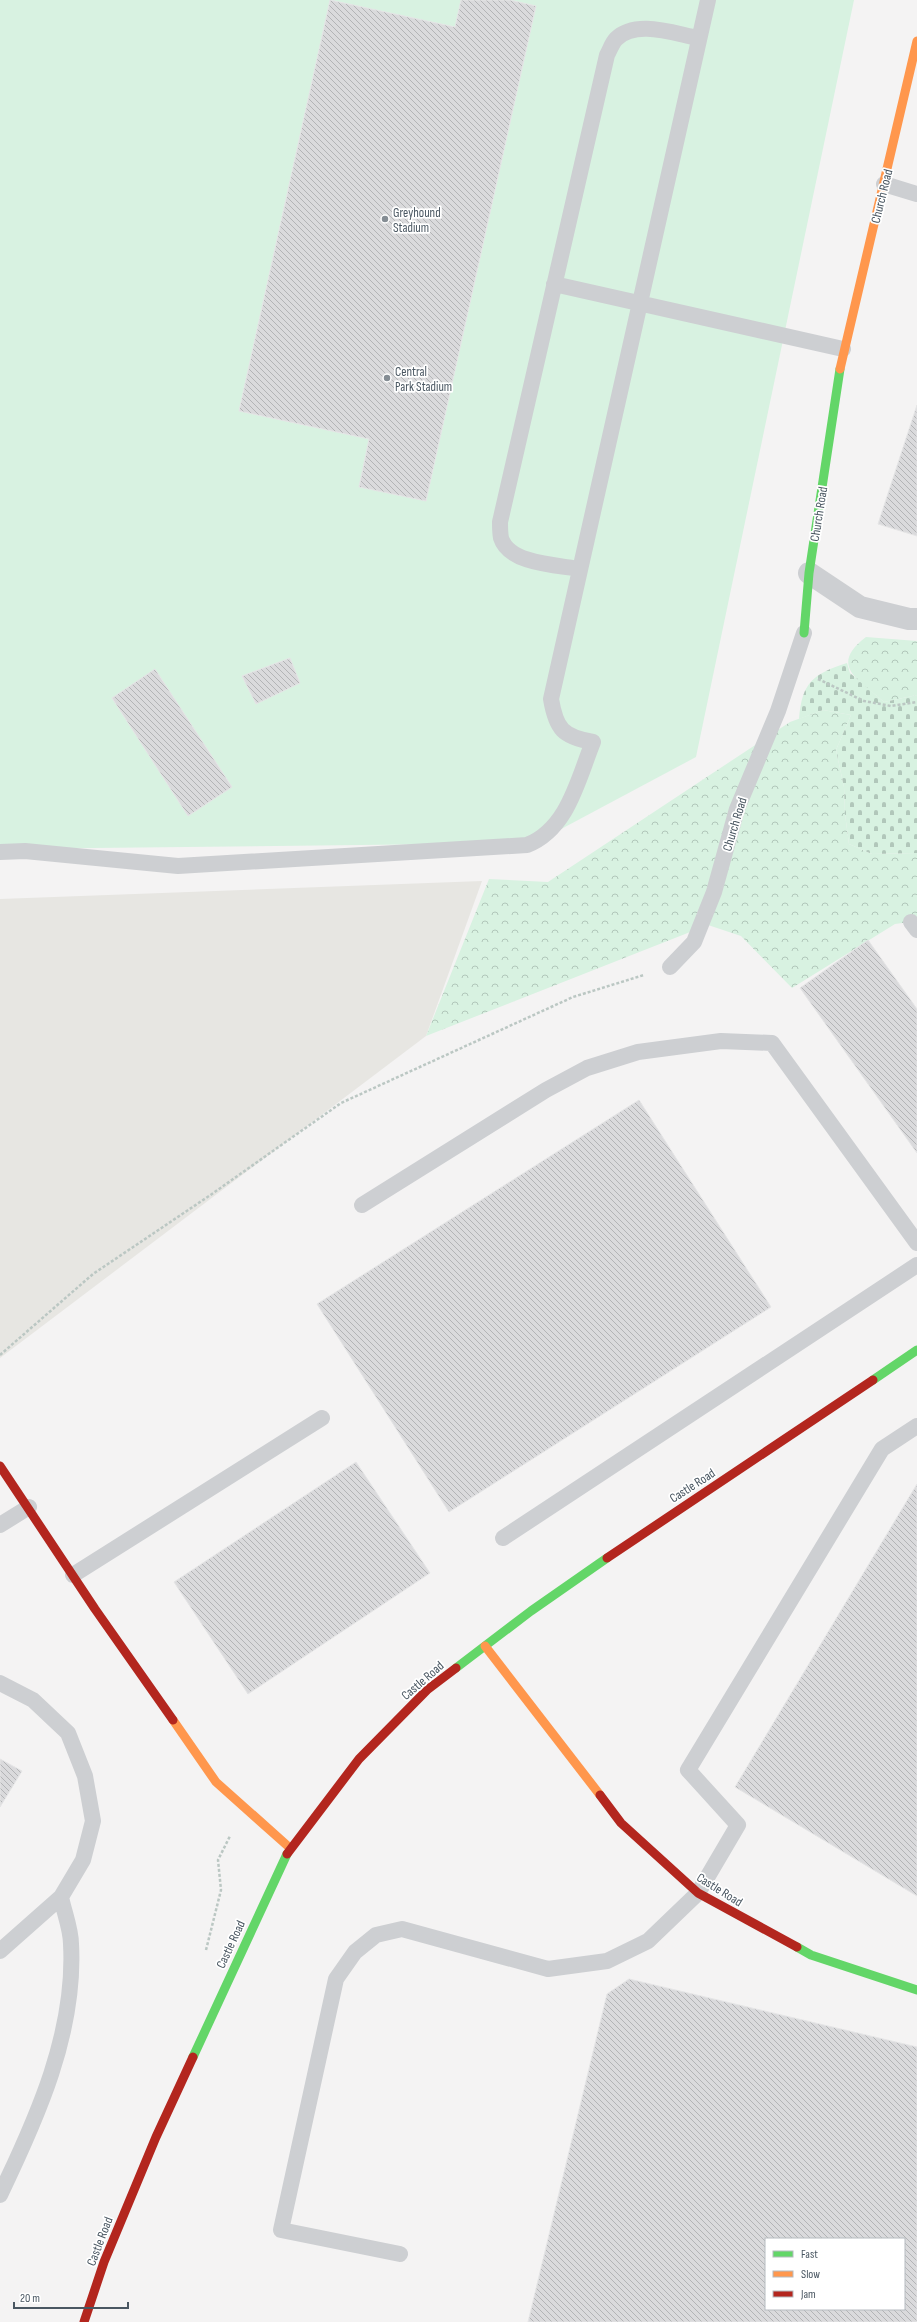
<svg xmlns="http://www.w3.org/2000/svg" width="917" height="2322" font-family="'Sofia Sans Condensed',sans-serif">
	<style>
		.commercial { fill: #e7e6e2 }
		.green { fill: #d8f2e1 }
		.forest { fill: url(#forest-crowns) }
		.cemetery { fill: url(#cemetery-stones) }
		.building { fill: url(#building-back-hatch); stroke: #e5e5e6; fill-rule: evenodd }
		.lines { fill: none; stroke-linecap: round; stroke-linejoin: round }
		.path { stroke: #bbc7c3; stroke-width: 2.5; stroke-dasharray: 3 2; stroke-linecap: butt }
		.lane { stroke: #cdcfd2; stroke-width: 16 }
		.street { stroke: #cdcfd2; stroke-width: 22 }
		.fast { stroke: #63d668; stroke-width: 9 }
		.slow { stroke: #ff974d; stroke-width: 9 }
		.jam { stroke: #b3261e; stroke-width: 9 }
		.poi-dot { fill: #858d94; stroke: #fff; stroke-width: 1.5 }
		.labels { text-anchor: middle; stroke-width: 3.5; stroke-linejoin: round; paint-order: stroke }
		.street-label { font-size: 13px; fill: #495661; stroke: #fff }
		.poi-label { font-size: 13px; fill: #495661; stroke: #fff; text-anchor: start }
	</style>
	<defs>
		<pattern id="forest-crowns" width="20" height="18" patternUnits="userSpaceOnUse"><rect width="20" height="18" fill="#d8f2e1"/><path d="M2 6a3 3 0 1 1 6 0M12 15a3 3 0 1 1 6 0" fill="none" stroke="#b1c7ba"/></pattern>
		<pattern id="cemetery-stones" width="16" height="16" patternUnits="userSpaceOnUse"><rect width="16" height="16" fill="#d8f2e1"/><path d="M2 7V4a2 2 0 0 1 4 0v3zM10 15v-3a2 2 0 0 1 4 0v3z" fill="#b1c7ba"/></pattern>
		<pattern id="building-back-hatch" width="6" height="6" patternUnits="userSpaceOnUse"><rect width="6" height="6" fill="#dadadc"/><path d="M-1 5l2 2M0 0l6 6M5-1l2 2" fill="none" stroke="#b3b4b6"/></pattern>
	</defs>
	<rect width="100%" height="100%" fill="#f4f3f3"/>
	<!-- commercial -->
	<path class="commercial" d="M 482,881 L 426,1036 L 0,1358 L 0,899 Z"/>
	<!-- green -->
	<path class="green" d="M 0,0 L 854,0 L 696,757 L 535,843 L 0,849 Z"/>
	<!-- forest -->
	<path class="forest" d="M 866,637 L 917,641 L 917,695 L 884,702 C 859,680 828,666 866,637 Z
		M 823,710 L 851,715 L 836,750 L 844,787 L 845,814 L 849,844 L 872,854 L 917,853 L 917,921 L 895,924 L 792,988 L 741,936 L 708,925 L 426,1036 L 489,879 L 548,882 L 790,722 Z"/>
	<!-- cemetery -->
	<path class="cemetery" d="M 847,663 L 850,673 L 884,702 L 917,695 L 917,853 L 872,854 L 849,844 L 845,814 L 844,787 L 836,750 L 851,715 L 823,710 L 799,719 C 802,682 813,674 847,663 Z"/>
	<!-- building -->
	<path class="building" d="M 330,0 L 455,27 L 461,0 L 510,0 L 536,6 L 426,501 L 359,487 L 369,439 L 239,411 Z
		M 917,405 L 917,536 L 878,524 Z
		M 290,658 L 300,683 L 256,704 L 242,676 Z
		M 155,669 L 232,787 L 188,816 L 112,698 Z
		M 868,940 L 917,1009 L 917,1153 L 800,988 Z
		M 639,1100 L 771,1307 L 449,1512 L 317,1304 Z
		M 356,1462 L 430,1573 L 248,1694 L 174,1582 Z
		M 917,1484 L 917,1896 L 735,1787 Z
		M 0,1759 L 22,1771 L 0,1807 Z
		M 629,1979 L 917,2047 L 917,2322 L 528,2322 L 607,1994 ZM 766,2239 L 904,2239 L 904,2309 L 766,2309 Z"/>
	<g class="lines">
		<!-- path -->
		<path class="path" d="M 818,679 L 864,701 L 891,706 L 917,702
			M 0,1355 L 93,1274 L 209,1196 L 341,1103 L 573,997 L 644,975
			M 206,1950 L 221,1890 L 218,1860 L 230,1836"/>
		<!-- lane -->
		<path class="lane" d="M 884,184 L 917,194
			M 554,284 L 843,349
			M 580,569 C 557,565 509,564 501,538 C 500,533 500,527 500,522 L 607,55 C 610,50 612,43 616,39 C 636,19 675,34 699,38
			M 0,852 L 25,851 L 178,866 L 527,845 C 568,829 578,779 593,742 C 563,737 556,729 551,699 L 708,0
			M 911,922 L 917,930
			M 670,967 L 694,942 L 714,892 L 737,809 L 778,711 L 804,633
			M 362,1205 L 546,1090 L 587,1068 L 638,1052 L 721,1041 L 772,1043 L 917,1243
			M 0,1525 L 29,1507
			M 503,1538 L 917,1265
			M 73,1575 L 322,1418
			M 0,1683 L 33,1700 L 68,1733 L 85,1776 L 93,1821 L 83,1860 L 61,1897 L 0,1951
			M 0,2195 C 37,2118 76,2032 71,1944 C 71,1929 64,1912 61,1897
			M 400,2254 L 281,2230 L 336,1979 L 355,1952 L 376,1935 L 402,1929 L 548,1969 L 607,1961 L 648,1941 L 698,1893 L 738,1825 L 688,1770 L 882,1449 L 917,1426"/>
		<!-- street -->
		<path class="street" d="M 809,573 L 860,607 L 909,619 L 917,619"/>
		<!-- fast -->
		<path class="fast" d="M 804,633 L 809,573 L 840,369
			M 873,1380 L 917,1350
			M 456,1668 L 531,1611 L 607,1558
			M 797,1947 L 811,1955 L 917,1990
			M 193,2057 L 287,1854"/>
		<!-- slow -->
		<path class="slow" d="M 840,369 L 917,41
			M 485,1646 L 600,1795
			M 173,1720 L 216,1782 L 290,1848"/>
		<!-- jam -->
		<path class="jam" d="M 0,1466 L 95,1609 L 173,1720
			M 607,1558 L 873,1380
			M 600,1795 L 621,1823 L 698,1893 L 797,1947
			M 287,1854 L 359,1759 L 427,1690 L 456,1668
			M 84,2322 L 104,2262 L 156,2137 L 193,2057"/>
	</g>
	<!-- markers -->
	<g class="poi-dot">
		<circle cx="385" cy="219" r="4"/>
		<circle cx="387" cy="378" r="4"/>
	</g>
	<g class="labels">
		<!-- street labels -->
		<g class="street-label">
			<text transform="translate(881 196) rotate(-76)" y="5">Church Road</text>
			<text transform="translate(818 514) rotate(-81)" y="5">Church Road</text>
			<text transform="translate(734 824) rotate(-73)" y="5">Church Road</text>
			<text transform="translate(692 1485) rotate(-33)" y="5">Castle Road</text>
			<text transform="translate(422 1680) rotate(-41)" y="5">Castle Road</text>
			<text transform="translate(720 1889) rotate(32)" y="5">Castle Road</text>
			<text transform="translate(230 1944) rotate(-65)" y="5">Castle Road</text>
			<text transform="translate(99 2241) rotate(-69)" y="5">Castle Road</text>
		</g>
		<!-- poi labels -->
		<g class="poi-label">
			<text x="393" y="217">Greyhound<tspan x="393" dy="15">Stadium</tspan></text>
			<text x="395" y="376">Central<tspan x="395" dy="15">Park Stadium</tspan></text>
		</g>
	</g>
	<!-- legend -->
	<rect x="765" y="2238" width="140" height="72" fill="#ffffff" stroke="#b6bbc0"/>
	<rect x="773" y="2251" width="20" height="6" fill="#63d668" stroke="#b6bbc0"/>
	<text x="801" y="2258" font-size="12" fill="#495661">Fast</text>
	<rect x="773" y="2271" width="20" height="6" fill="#ff974d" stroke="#b6bbc0"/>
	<text x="801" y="2278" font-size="12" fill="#495661">Slow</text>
	<rect x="773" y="2291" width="20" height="6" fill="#b3261e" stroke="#b6bbc0"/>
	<text x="801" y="2298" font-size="12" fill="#495661">Jam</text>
	<!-- scale -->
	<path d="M14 2302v6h114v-6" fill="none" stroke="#495661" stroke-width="2"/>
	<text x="20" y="2302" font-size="12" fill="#495661" stroke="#ffffff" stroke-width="3" paint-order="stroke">20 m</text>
</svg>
